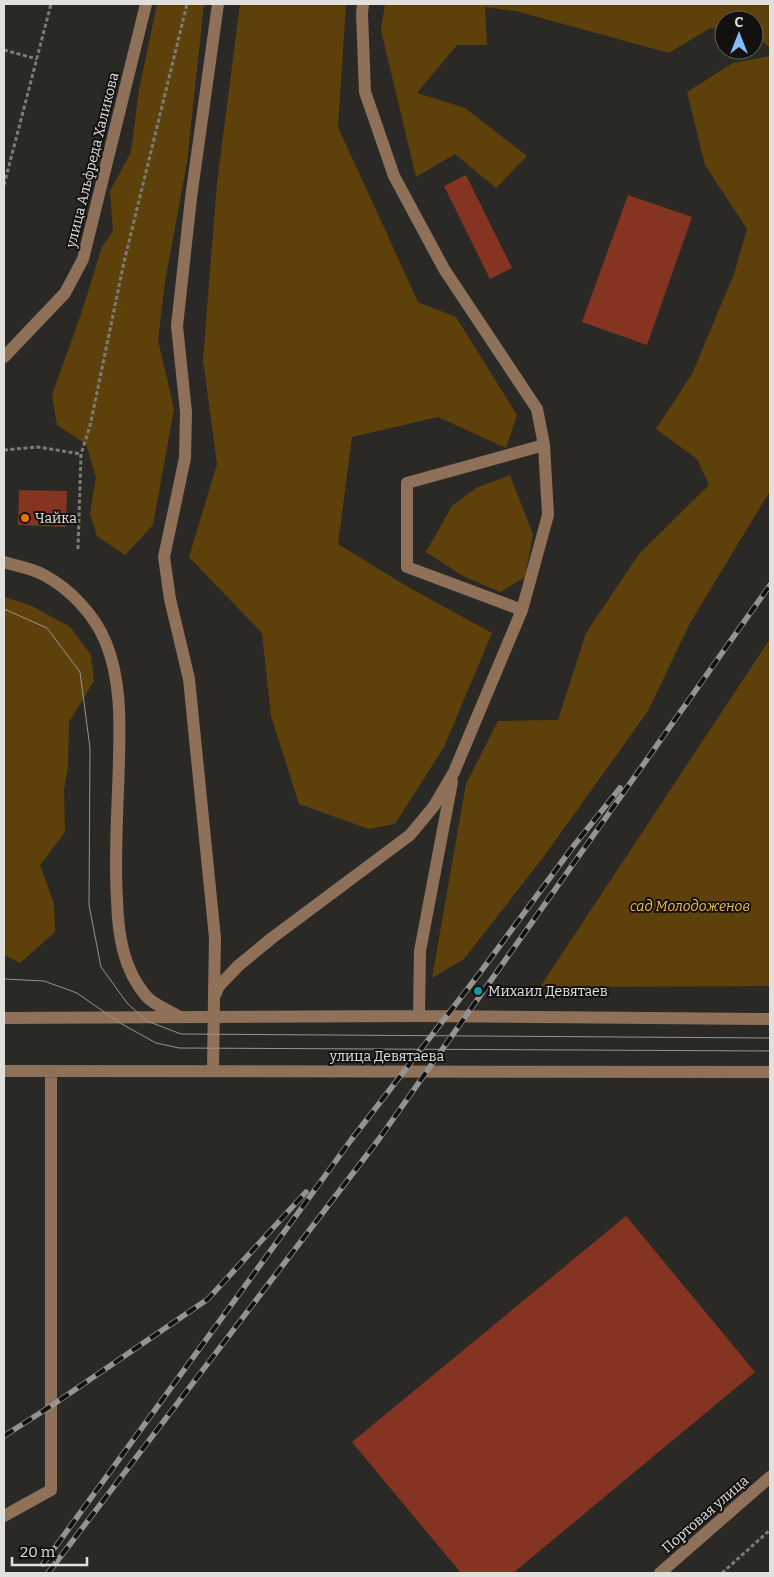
<svg xmlns="http://www.w3.org/2000/svg" width="774" height="1577" font-family="Bitter,serif">
	<style>
		.green { fill: #5e410a }
		.building { fill: #853422 }
		.lines { fill: none; stroke-linecap: round; stroke-linejoin: round }
		.path { stroke: #7d7b78; stroke-width: 3; stroke-dasharray: 4 2.5; stroke-linecap: butt }
		.minor { stroke: #8e7158; stroke-width: 12 }
		.tram { stroke: #959491; stroke-width: 1 }
		.rail-casing { stroke: #959491; stroke-width: 5.5 }
		.rail { stroke: #131110; stroke-width: 4; stroke-dasharray: 11; stroke-linecap: butt }
		.food-dot { fill: #e8710a; stroke: #131110; stroke-width: 2 }
		.culture-dot { fill: #0f9aa8; stroke: #131110; stroke-width: 2 }
		.labels { text-anchor: middle; stroke-width: 4; stroke-linejoin: round; paint-order: stroke }
		.street-label { font-size: 14px; fill: #e1e0dd; stroke: #131110 }
		.poi-label { font-size: 14px; fill: #e1e0dd; stroke: #131110; text-anchor: start }
		.park-label { font-size: 14px; font-style: italic; fill: #f8b746; stroke: #131110 }
	</style>
	<rect width="100%" height="100%" fill="#2b2925"/>
	<!-- green -->
	<path class="green" d="M 157,4 L 204,4 L 187,162 L 165,282 L 158,340 L 174,409 L 153,525 L 125,555 L 97,536 L 90,514 L 96,477 L 86,444 L 57,425 L 52,395 L 81,314 L 102,247 L 113,231 L 110,191 L 131,152 L 139,90 Z
		M 240,4 L 346,4 L 338,127 L 418,302 L 456,317 L 517,415 L 506,448 L 438,417 L 352,437 L 338,544 L 408,587 L 492,633 L 444,747 L 395,824 L 369,829 L 299,804 L 271,716 L 262,633 L 189,557 L 217,464 L 203,360 L 217,183 Z
		M 385,4 L 770,4 L 770,48 L 754,34 L 754,20 L 724,20 L 724,30 L 710,28 L 669,53 L 516,11 L 485,7 L 487,45 L 457,45 L 417,93 L 465,108 L 527,156 L 496,188 L 455,154 L 416,177 L 381,30 Z
		M 770,56 L 770,491 L 690,623 L 648,711 L 545,855 L 464,959 L 432,978 L 466,784 L 498,721 L 558,720 L 586,633 L 639,554 L 709,485 L 697,459 L 656,429 L 692,374 L 734,274 L 747,229 L 705,165 L 687,92 L 733,63 Z
		M 510,475 L 533,535 L 525,577 L 500,592 L 463,576 L 426,552 L 452,506 L 476,488 Z
		M 4,597 L 32,606 L 70,627 L 91,655 L 94,681 L 69,722 L 68,766 L 64,790 L 65,832 L 40,865 L 54,904 L 55,932 L 20,963 L 4,955 Z
		M 770,639 L 770,986 L 540,987 Z"/>
	<!-- building -->
	<path class="building" d="M 466,175 L 512,268 L 490,279 L 444,186 Z
		M 628,195 L 692,217 L 647,345 L 582,322 Z
		M 19,490 L 67,491 L 66,527 L 18,525 Z
		M 626,1216 L 755,1372 L 513,1573 L 461,1573 L 352,1442 Z"/>
	<g class="lines">
		<!-- path -->
		<path class="path" d="M 4,50 L 37,59
			M 4,185 L 51,4
			M 4,450 L 38,447 L 81,454
			M 78,549 L 81,454 L 90,426 L 124,262 L 187,4
			M 722,1573 L 770,1530"/>
		<!-- minor -->
		<path class="minor" d="M 4,357 L 65,293 L 83,259 L 146,4
			M 4,562 C 16,566 32,568 44,575 C 70,589 95,615 106,643 C 121,680 120,721 119,760 C 118,806 114,853 117,900 C 118,934 123,969 146,996 C 154,1005 168,1010 178,1016
			M 522,610 L 407,567 L 407,483 L 544,445
			M 214,994 L 215,938 L 189,679 L 170,599 L 164,557 L 185,458 L 186,412 L 177,326 L 191,198 L 218,4
			M 419,1016 L 420,951 L 452,782
			M 4,1018 L 419,1016 L 770,1019
			M 4,1071 L 770,1072
			M 213,1071 L 214,997 L 219,986 L 238,966 L 272,938 L 410,835 L 434,806 L 454,772 L 522,610 L 548,515 L 544,445 L 537,409 L 444,269 L 394,176 L 365,92 L 362,14 L 363,4
			M 4,1516 L 51,1490 L 51,1071
			M 660,1573 L 770,1477"/>
		<!-- tram -->
		<path class="tram" d="M 4,609 L 47,628 L 80,672 L 90,748 L 89,905 L 101,967 L 127,1003 L 147,1021 L 181,1034 L 770,1038
			M 4,979 L 44,981 L 77,993 L 120,1023 L 156,1043 L 179,1048 L 770,1051"/>
		<!-- rail casing -->
		<g class="rail-casing">
			<path id="rail" d="M 4,1436 L 51,1406 L 208,1299 L 306,1192
				M 43,1564 L 351,1140 L 479,974 L 572,848 L 620,788
				M 48,1573 L 379,1139 L 770,585"/>
		</g>
		<!-- rail -->
		<use href="#rail" class="rail"/>
	</g>
	<!-- markers -->
	<circle class="food-dot" cx="25" cy="518" r="5"/>
	<circle class="culture-dot" cx="478" cy="991" r="5"/>
	<g class="labels">
		<!-- street labels -->
		<g class="street-label">
			<text transform="translate(92 160) rotate(-76)" y="5">улица Альфреда Халикова</text>
			<text x="387" y="1061">улица Девятаева</text>
			<text transform="translate(705 1514) rotate(-41)" y="5">Портовая улица</text>
		</g>
		<!-- poi labels -->
		<g class="poi-label">
			<text x="35" y="523">Чайка</text>
			<text x="488" y="996">Михаил Девятаев</text>
		</g>
		<!-- park labels -->
		<g class="park-label">
			<text x="690" y="911">сад Молодоженов</text>
		</g>
	</g>
	<!-- border -->
	<rect width="774" height="1577" fill="none" stroke="#e1e0dd" stroke-width="10"/>
	<!-- north arrow -->
	<g transform="translate(739 35)"><circle r="24" fill="#131110" stroke="#656462"/>
	<path d="M0-4L9 19L0 12L-9 19Z" fill="#85bbfb"/>
	<text y="-8" font-size="14" font-weight="bold" text-anchor="middle" fill="#e1e0dd">С</text>
	</g>
	<!-- scale -->
	<path d="M12 1557v8h75v-8" fill="none" stroke="#e1e0dd" stroke-width="2.5"/>
	<text x="20" y="1557" font-size="15" fill="#e1e0dd" stroke="#131110" stroke-width="4" paint-order="stroke">20 m</text>
</svg>
